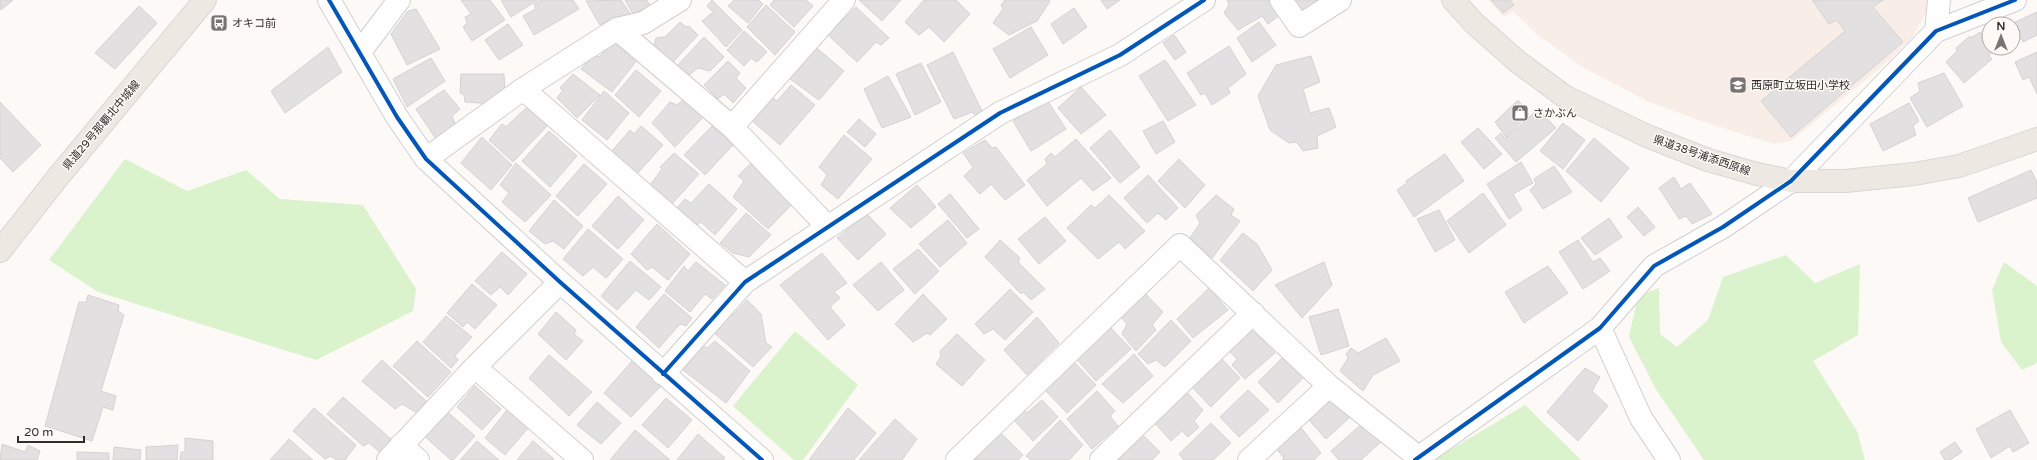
<svg xmlns="http://www.w3.org/2000/svg" width="2037" height="460" font-family="'Varela Round','Noto Sans JP',sans-serif">
	<style>
		.education { fill: #f9eee7 }
		.green { fill: #daf3cc }
		.building { fill: #e2e0e0; stroke: #d6d2d3 }
		.lines { fill: none; stroke-linecap: round; stroke-linejoin: round }
		.minor-casing { stroke: #d2d0ce; stroke-width: 24 }
		.primary-casing { stroke: #d9d7d6; stroke-width: 24 }
		.minor { stroke: #fffefe; stroke-width: 22 }
		.primary { stroke: #eee8e3; stroke-width: 22 }
		.cycleway-casing { stroke: #fef9f5; stroke-width: 6 }
		.cycleway { stroke: #0057b8; stroke-width: 4 }
		.labels { text-anchor: middle; stroke-width: 3; stroke-linejoin: round; paint-order: stroke }
		.poi-label { font-size: 11px; fill: #302d2b; stroke: #fef9f5; text-anchor: start }
		.street-label { font-size: 11px; fill: #302d2b; stroke: #fef9f5 }
	</style>
	<rect width="100%" height="100%" fill="#fcf9f7"/>
	<!-- education -->
	<path class="education" d="M 1488,0 L 1928,0 L 1927,11 L 1912,38 L 1891,59 L 1791,141 L 1774,144 L 1704,122 L 1649,102 L 1584,68 L 1535,33 L 1513,11 L 1504,17 Z"/>
	<!-- green -->
	<path class="green" d="M 125,159 L 187,191 L 246,170 L 280,199 L 363,205 L 416,289 L 413,311 L 316,360 L 98,292 L 49,260 Z
		M 1786,255 L 1815,283 L 1860,264 L 1858,335 L 1813,361 L 1857,431 L 1865,460 L 1704,460 L 1657,391 L 1629,337 L 1638,296 L 1659,288 L 1660,334 L 1677,347 L 1708,320 L 1723,277 Z
		M 2004,262 L 2037,286 L 2037,363 L 2022,370 L 2001,342 L 1992,290 Z
		M 795,331 L 858,385 L 803,460 L 794,460 L 733,406 Z
		M 1525,405 L 1581,460 L 1433,460 Z"/>
	<!-- building -->
	<path class="building" d="M 0,0 L 13,0 L 1,10 Z
		M 461,0 L 490,0 L 505,20 L 472,41 L 463,27 L 467,23 L 465,17 L 471,14 Z
		M 501,0 L 538,0 L 511,17 Z
		M 542,0 L 573,0 L 579,9 L 534,35 L 523,16 L 536,9 L 534,4 Z
		M 621,0 L 632,16 L 619,21 L 615,17 L 600,25 L 586,1 Z
		M 625,0 L 647,0 L 650,6 L 633,14 Z
		M 712,0 L 742,30 L 726,47 L 702,21 L 713,12 L 707,6 Z
		M 734,0 L 759,0 L 763,4 L 748,23 L 728,6 Z
		M 774,0 L 806,0 L 813,6 L 794,27 L 770,5 Z
		M 859,0 L 901,0 L 882,21 Z
		M 924,0 L 956,0 L 970,14 L 944,42 L 929,27 L 919,35 L 905,22 Z
		M 1005,0 L 1049,0 L 1050,1 L 1037,21 L 1009,35 L 993,23 L 1003,9 L 1001,5 Z
		M 1101,0 L 1120,0 L 1107,9 Z
		M 1227,0 L 1272,0 L 1280,15 L 1268,24 L 1262,16 L 1238,30 L 1224,13 L 1229,5 Z
		M 1291,0 L 1327,0 L 1302,16 Z
		M 1491,0 L 1510,0 L 1514,5 L 1503,13 Z
		M 1812,0 L 1883,0 L 1873,7 L 1903,42 L 1791,137 L 1761,101 L 1845,31 L 1837,20 L 1829,24 Z
		M 766,5 L 795,32 L 775,55 L 747,27 Z
		M 139,6 L 157,23 L 115,69 L 95,53 Z
		M 856,7 L 889,38 L 881,45 L 876,42 L 857,62 L 828,35 Z
		M 1074,8 L 1087,27 L 1063,44 L 1051,24 Z
		M 416,9 L 440,49 L 407,65 L 391,34 L 408,11 Z
		M 2037,12 L 2037,35 L 2023,42 L 2013,23 Z
		M 680,22 L 686,27 L 689,26 L 698,35 L 673,62 L 654,45 L 656,38 L 665,37 Z
		M 1259,22 L 1276,45 L 1252,62 L 1237,38 Z
		M 508,24 L 523,45 L 499,60 L 485,40 Z
		M 1031,27 L 1048,55 L 1010,78 L 993,49 Z
		M 744,31 L 767,52 L 757,62 L 751,58 L 744,66 L 727,50 Z
		M 1980,32 L 1989,42 L 1989,48 L 1994,49 L 1989,56 L 1992,59 L 1964,83 L 1946,62 L 1957,51 L 1956,48 L 1970,36 L 1971,38 Z
		M 1174,35 L 1186,52 L 1175,60 L 1163,43 Z
		M 704,37 L 724,57 L 710,71 L 698,68 L 689,75 L 677,66 Z
		M 613,43 L 637,60 L 612,92 L 581,69 L 592,56 L 599,57 Z
		M 813,45 L 844,71 L 819,100 L 786,76 Z
		M 1229,46 L 1246,74 L 1228,88 L 1230,93 L 1212,105 L 1205,93 L 1201,95 L 1187,73 Z
		M 328,47 L 342,72 L 285,113 L 271,91 Z
		M 953,52 L 984,115 L 977,119 L 973,112 L 954,119 L 927,65 Z
		M 2037,52 L 2037,94 L 2029,77 L 2023,80 L 2015,62 Z
		M 1311,56 L 1320,82 L 1303,89 L 1310,113 L 1329,108 L 1336,127 L 1317,136 L 1318,148 L 1303,151 L 1297,142 L 1289,143 L 1270,130 L 1258,96 L 1276,65 Z
		M 431,58 L 445,81 L 407,107 L 393,79 Z
		M 1165,60 L 1196,105 L 1168,121 L 1139,76 Z
		M 728,61 L 740,73 L 736,78 L 746,88 L 733,103 L 724,94 L 718,99 L 704,85 Z
		M 921,63 L 941,102 L 915,115 L 896,74 Z
		M 636,70 L 661,91 L 639,117 L 615,95 Z
		M 1944,73 L 1963,106 L 1927,127 L 1910,98 L 1920,91 L 1918,83 Z
		M 461,74 L 504,74 L 505,95 L 495,95 L 494,104 L 465,102 L 464,95 L 460,93 Z
		M 573,74 L 600,95 L 577,118 L 557,98 L 563,90 L 560,88 Z
		M 888,76 L 911,117 L 882,128 L 864,89 Z
		M 791,85 L 815,105 L 780,145 L 751,120 L 772,97 L 777,101 Z
		M 1081,87 L 1106,115 L 1081,134 L 1058,108 Z
		M 444,90 L 460,109 L 452,116 L 457,129 L 436,139 L 416,109 Z
		M 604,91 L 629,113 L 607,140 L 582,120 Z
		M 684,99 L 704,116 L 675,147 L 652,123 L 670,102 L 677,105 Z
		M 1047,100 L 1066,129 L 1031,151 L 1013,121 Z
		M 1518,100 L 1529,114 L 1506,137 L 1495,122 Z
		M 0,102 L 41,145 L 13,172 L 0,158 Z
		M 1909,103 L 1919,121 L 1913,126 L 1916,135 L 1883,151 L 1870,124 Z
		M 527,107 L 548,125 L 513,162 L 489,140 L 502,124 L 506,127 Z
		M 1538,109 L 1556,128 L 1516,162 L 1495,138 L 1501,133 L 1505,139 Z
		M 859,119 L 876,134 L 865,147 L 847,132 Z
		M 1163,121 L 1175,142 L 1156,154 L 1143,131 Z
		M 1563,123 L 1585,140 L 1563,169 L 1540,151 Z
		M 641,126 L 663,145 L 636,175 L 611,152 L 630,130 L 634,134 Z
		M 712,126 L 733,145 L 705,175 L 684,155 Z
		M 1478,128 L 1502,154 L 1484,169 L 1461,142 Z
		M 1110,130 L 1140,167 L 1120,183 L 1090,148 Z
		M 549,131 L 577,156 L 550,187 L 522,161 Z
		M 844,135 L 872,159 L 838,199 L 821,185 L 827,175 L 819,167 Z
		M 482,137 L 512,165 L 491,190 L 461,163 Z
		M 1594,138 L 1629,168 L 1601,202 L 1566,171 Z
		M 1076,139 L 1111,178 L 1093,191 L 1081,178 L 1047,206 L 1027,180 L 1047,164 L 1045,159 L 1051,153 L 1055,157 Z
		M 985,140 L 992,148 L 996,147 L 1025,185 L 1005,200 L 991,184 L 980,194 L 964,176 L 973,167 L 963,153 Z
		M 674,153 L 699,174 L 671,205 L 650,185 L 662,169 L 660,167 Z
		M 1445,154 L 1464,181 L 1414,217 L 1397,190 L 1407,183 L 1406,181 Z
		M 1179,159 L 1205,185 L 1185,208 L 1158,181 Z
		M 753,161 L 797,199 L 768,229 L 733,197 L 744,181 L 738,176 Z
		M 1521,162 L 1533,183 L 1513,194 L 1522,210 L 1509,219 L 1487,184 Z
		M 516,163 L 551,195 L 525,222 L 502,202 L 509,193 L 500,185 Z
		M 584,164 L 607,184 L 578,216 L 556,196 Z
		M 1554,166 L 1572,192 L 1543,209 L 1530,190 L 1536,184 L 1534,179 Z
		M 2031,170 L 2037,182 L 2037,198 L 1978,222 L 1968,198 Z
		M 1148,175 L 1178,208 L 1166,220 L 1158,213 L 1147,223 L 1124,198 Z
		M 1674,177 L 1681,189 L 1690,183 L 1712,214 L 1692,224 L 1686,216 L 1679,219 L 1659,188 Z
		M 709,184 L 737,209 L 715,235 L 701,222 L 692,228 L 673,212 L 685,199 L 691,203 Z
		M 917,185 L 936,207 L 911,228 L 890,208 Z
		M 1483,193 L 1506,225 L 1469,253 L 1447,221 Z
		M 950,194 L 979,229 L 967,238 L 938,204 Z
		M 1109,195 L 1145,231 L 1125,249 L 1119,242 L 1098,259 L 1067,228 L 1091,205 L 1095,208 Z
		M 1216,195 L 1234,209 L 1231,215 L 1240,221 L 1212,258 L 1190,238 L 1200,223 L 1196,215 Z
		M 618,196 L 644,220 L 618,249 L 592,226 Z
		M 554,200 L 583,226 L 564,249 L 553,241 L 545,244 L 529,231 Z
		M 1638,207 L 1655,227 L 1644,236 L 1627,217 Z
		M 1439,210 L 1455,240 L 1435,252 L 1417,219 Z
		M 746,213 L 771,235 L 749,257 L 733,253 L 720,243 Z
		M 867,214 L 886,234 L 858,260 L 837,238 Z
		M 1045,217 L 1066,241 L 1039,264 L 1018,239 Z
		M 1609,218 L 1622,237 L 1595,255 L 1581,238 Z
		M 948,220 L 967,243 L 940,267 L 919,244 Z
		M 657,224 L 690,254 L 668,280 L 652,267 L 647,270 L 631,254 Z
		M 588,229 L 623,259 L 606,278 L 593,267 L 583,276 L 563,259 Z
		M 1243,233 L 1257,244 L 1272,270 L 1253,291 L 1220,260 Z
		M 1000,240 L 1020,258 L 1018,262 L 1045,289 L 1031,300 L 1023,292 L 1021,294 L 985,257 Z
		M 1578,240 L 1593,262 L 1600,258 L 1610,271 L 1583,289 L 1559,252 Z
		M 918,249 L 939,271 L 915,294 L 893,269 Z
		M 502,252 L 527,274 L 508,295 L 500,287 L 491,295 L 475,281 Z
		M 822,253 L 847,283 L 834,292 L 840,298 L 830,307 L 845,325 L 828,340 L 780,285 Z
		M 630,261 L 661,287 L 649,300 L 636,290 L 617,310 L 601,296 Z
		M 696,262 L 725,285 L 712,299 L 705,294 L 690,312 L 665,291 L 684,266 L 688,271 Z
		M 881,262 L 904,290 L 878,311 L 853,285 Z
		M 1324,262 L 1332,285 L 1302,318 L 1275,285 Z
		M 1548,266 L 1568,293 L 1524,323 L 1505,292 Z
		M 472,284 L 497,305 L 475,329 L 467,322 L 463,327 L 447,313 Z
		M 1209,288 L 1228,310 L 1193,338 L 1177,319 Z
		M 1010,289 L 1033,312 L 1005,340 L 993,329 L 984,334 L 975,324 Z
		M 1144,292 L 1163,312 L 1152,325 L 1156,330 L 1136,351 L 1122,334 L 1127,324 L 1119,315 Z
		M 664,294 L 692,318 L 686,326 L 680,324 L 659,348 L 636,327 Z
		M 923,294 L 947,319 L 930,335 L 927,333 L 913,342 L 895,324 Z
		M 88,295 L 119,305 L 118,311 L 124,315 L 101,391 L 116,396 L 113,410 L 103,407 L 92,441 L 45,426 L 79,302 L 86,302 Z
		M 747,300 L 761,314 L 766,343 L 772,347 L 753,367 L 712,331 L 730,310 L 733,315 Z
		M 1338,309 L 1349,346 L 1321,355 L 1309,317 Z
		M 556,312 L 576,330 L 574,334 L 583,341 L 566,360 L 538,334 Z
		M 446,316 L 472,337 L 455,356 L 458,360 L 451,368 L 423,342 Z
		M 1037,317 L 1059,343 L 1027,375 L 1004,350 Z
		M 1171,320 L 1191,341 L 1165,367 L 1156,360 L 1148,364 L 1138,354 Z
		M 1110,327 L 1131,349 L 1096,381 L 1073,355 Z
		M 1252,329 L 1275,353 L 1245,379 L 1232,365 L 1237,359 L 1229,351 Z
		M 957,334 L 985,360 L 962,386 L 936,364 L 941,356 L 940,351 Z
		M 1386,338 L 1400,361 L 1373,375 L 1363,391 L 1340,371 L 1348,358 L 1346,354 L 1351,348 L 1358,353 Z
		M 417,341 L 451,372 L 428,397 L 393,366 Z
		M 715,341 L 750,371 L 726,403 L 683,370 L 703,345 L 707,348 Z
		M 1134,354 L 1153,376 L 1123,403 L 1102,384 Z
		M 549,355 L 592,392 L 569,416 L 529,378 Z
		M 1285,355 L 1305,376 L 1278,403 L 1258,382 Z
		M 1219,356 L 1240,378 L 1211,407 L 1190,385 Z
		M 382,360 L 427,402 L 417,413 L 402,404 L 395,409 L 362,381 Z
		M 633,360 L 661,386 L 631,417 L 604,393 Z
		M 1074,362 L 1096,385 L 1067,413 L 1045,390 Z
		M 1585,368 L 1600,377 L 1592,391 L 1608,406 L 1578,441 L 1547,412 Z
		M 475,386 L 501,409 L 482,430 L 457,407 Z
		M 1185,390 L 1203,410 L 1194,421 L 1199,427 L 1188,437 L 1182,431 L 1171,441 L 1152,420 Z
		M 1248,390 L 1269,410 L 1239,437 L 1220,417 Z
		M 1097,391 L 1115,411 L 1110,416 L 1118,426 L 1092,449 L 1067,419 Z
		M 1329,396 L 1349,418 L 1326,439 L 1307,418 Z
		M 343,397 L 392,440 L 381,453 L 369,443 L 363,446 L 327,414 Z
		M 666,398 L 692,420 L 668,448 L 642,425 Z
		M 1042,400 L 1058,417 L 1033,441 L 1013,419 L 1023,409 L 1027,413 Z
		M 597,402 L 621,423 L 601,444 L 577,425 Z
		M 314,408 L 356,445 L 345,460 L 336,460 L 331,456 L 325,459 L 293,431 Z
		M 443,408 L 475,436 L 453,460 L 451,460 L 421,433 Z
		M 848,408 L 876,433 L 854,460 L 809,460 Z
		M 507,410 L 529,427 L 505,455 L 485,438 Z
		M 2010,410 L 2029,443 L 2013,452 L 2010,446 L 1991,458 L 1976,429 Z
		M 895,419 L 917,439 L 902,460 L 859,460 Z
		M 1060,420 L 1083,445 L 1069,460 L 1031,460 L 1026,456 Z
		M 1364,422 L 1382,441 L 1361,460 L 1339,460 L 1331,451 Z
		M 1211,423 L 1231,443 L 1213,460 L 1184,460 L 1179,454 Z
		M 1299,425 L 1321,453 L 1314,460 L 1282,460 L 1284,458 L 1275,447 Z
		M 635,430 L 670,460 L 610,460 Z
		M 1001,433 L 1023,455 L 1018,460 L 973,460 Z
		M 1141,433 L 1160,452 L 1152,460 L 1113,460 Z
		M 698,434 L 725,458 L 723,460 L 677,460 Z
		M 185,438 L 213,441 L 213,460 L 180,460 L 181,452 L 185,452 Z
		M 289,439 L 313,460 L 270,460 Z
		M 477,441 L 499,460 L 460,460 Z
		M 533,441 L 554,459 L 552,460 L 517,460 Z
		M 1955,442 L 1962,452 L 1950,460 L 1945,460 L 1940,452 Z
		M 2,444 L 25,452 L 28,445 L 40,451 L 37,460 L 0,460 Z
		M 178,445 L 177,460 L 146,460 L 146,447 Z
		M 114,447 L 141,450 L 140,460 L 113,460 Z
		M 77,452 L 109,453 L 109,460 L 77,460 Z"/>
	<g class="lines">
		<!-- minor casing -->
		<g class="minor-casing">
			<path id="minor" d="M 329,0 L 397,117 L 426,159 L 560,282 L 762,460
				M 1281,0 L 1299,26 L 1340,0
				M 617,29 L 732,127 L 828,227
				M 1936,31 L 1939,0
				M 360,52 L 399,0
				M 523,89 L 745,282
				M 732,127 L 844,0
				M 426,159 L 523,89 L 617,29 L 643,23 L 680,0
				M 1600,328 L 1641,418 L 1669,460
				M 475,367 L 582,460
				M 663,374 L 745,282 L 1000,113 L 1120,55 L 1204,0
				M 401,445 L 418,460
				M 388,460 L 475,367 L 560,282
				M 957,460 L 1180,245 L 1329,386 L 1418,457
				M 1101,460 L 1253,313
				M 1249,460 L 1329,386
				M 1415,460 L 1600,328 L 1654,266 L 1723,227 L 1791,181 L 1936,31 L 2015,0"/>
		</g>
		<!-- primary casing -->
		<g class="primary-casing">
			<path id="primary" d="M 1453,0 L 1474,23 L 1518,62 L 1564,96 L 1647,136 L 1708,160 L 1757,174 L 1791,181 L 1845,181 L 1914,174 L 1959,166 L 2037,139
				M 0,251 L 58,177 L 205,0"/>
		</g>
		<!-- minor -->
		<use href="#minor" class="minor"/>
		<!-- primary -->
		<use href="#primary" class="primary"/>
		<!-- cycleway casing -->
		<g class="cycleway-casing">
			<path id="cycleway" d="M 329,0 L 397,117 L 426,159 L 560,282 L 762,460
				M 663,374 L 745,282 L 1000,113 L 1120,55 L 1204,0
				M 1415,460 L 1600,328 L 1654,266 L 1723,227 L 1791,181 L 1936,31 L 2015,0"/>
		</g>
		<!-- cycleway -->
		<use href="#cycleway" class="cycleway"/>
	</g>
	<!-- icons -->
	<defs>
		<g id="bus-square" transform="scale(0.9)"><rect x="-9" y="-9" width="18" height="18" rx="4" fill="#777472" stroke="#fef9f5"/><path d="M-5-6H5V4H4V6H2V4H-2V6H-4V4H-5ZM-3.5-4V0h7V-4ZM-3.5 1.2v1.5H-2V1.2ZM2 1.2v1.5H3.5V1.2Z" fill="#fff"/></g>
		<g id="school-square" transform="scale(0.9)"><rect x="-9" y="-9" width="18" height="18" rx="4" fill="#777472" stroke="#fef9f5"/><path d="M0-5L7-2L0 1L-7-2ZM-4 1L0 2.5L4 1V4Q0 6-4 4Z" fill="#fff"/></g>
		<g id="shop-square" transform="scale(0.9)"><rect x="-9" y="-9" width="18" height="18" rx="4" fill="#777472" stroke="#fef9f5"/><path d="M-5-2.5h2.3a2.7 3.5 0 0 1 5.4 0H5L5.5 6h-11ZM-1.5-2.5h3a1.5 2.3 0 0 0-3 0Z" fill="#fff"/></g>
	</defs>
	<g fill-rule="evenodd">
		<use href="#bus-square" x="219" y="23"/>
		<use href="#school-square" x="1738" y="85"/>
		<use href="#shop-square" x="1520" y="113"/>
	</g>
	<g class="labels">
		<!-- poi labels -->
		<g class="poi-label">
			<text x="232" y="27">オキコ前</text>
			<text x="1751" y="89">西原町立坂田小学校</text>
			<text x="1533" y="117">さかぶん</text>
		</g>
		<!-- street labels -->
		<g class="street-label">
			<text transform="translate(101 125) rotate(-50)" y="4">県道29号那覇北中城線</text>
			<text transform="translate(1702 155) rotate(19)" y="4">県道38号浦添西原線</text>
		</g>
	</g>
	<!-- north arrow -->
	<g transform="translate(2001 36)"><circle r="19" fill="#fef9f5" stroke="#aca7a4"/>
	<path d="M0-3L7 15L0 10L-7 15Z" fill="#777472"/>
	<text y="-6" font-size="11" font-weight="bold" text-anchor="middle" fill="#302d2b">N</text>
	</g>
	<!-- scale -->
	<path d="M18 436v6h66v-6" fill="none" stroke="#302d2b" stroke-width="2"/>
	<text x="24" y="436" font-size="12" fill="#302d2b" stroke="#fef9f5" stroke-width="3" paint-order="stroke">20 m</text>
</svg>
